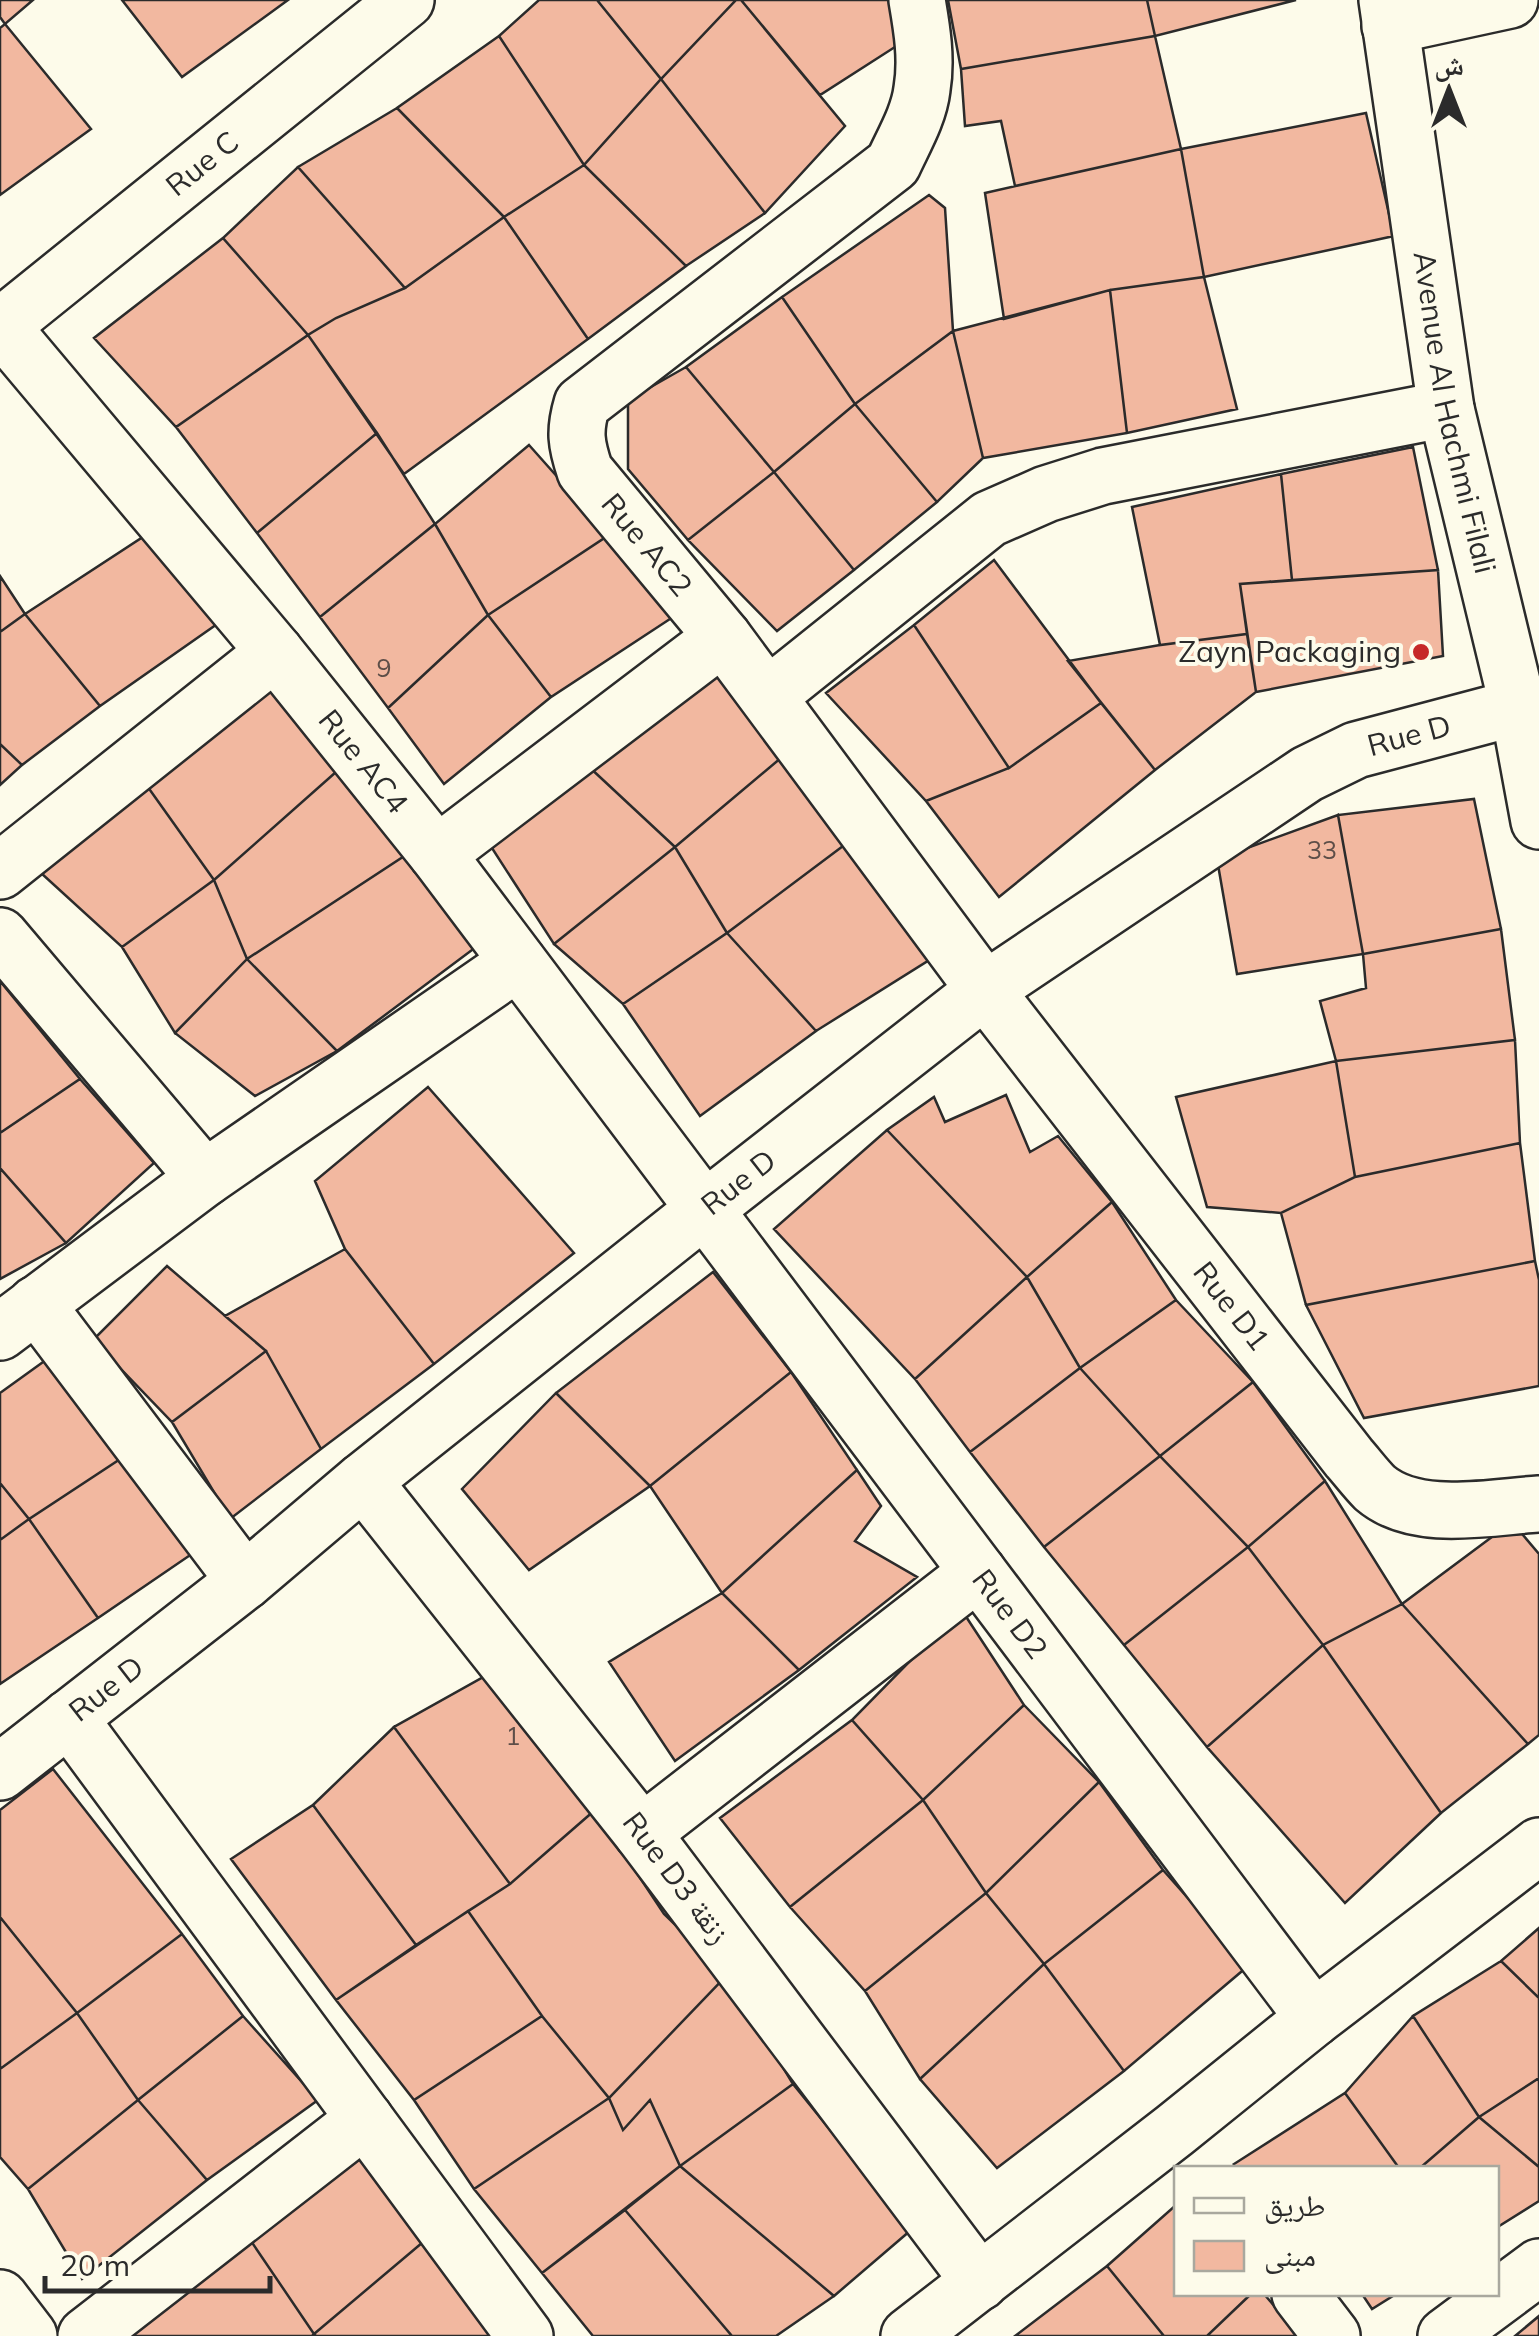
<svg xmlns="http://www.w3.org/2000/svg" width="1539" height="2336" font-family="Mulish,'Noto Naskh Arabic',sans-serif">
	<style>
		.building { fill: #f2b8a0; stroke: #2b2b2b; stroke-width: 2.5 }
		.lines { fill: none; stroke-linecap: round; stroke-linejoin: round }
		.minor-casing { stroke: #2b2b2b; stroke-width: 60 }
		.tertiary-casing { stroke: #2b2b2b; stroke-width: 60 }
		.minor { stroke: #fdfbea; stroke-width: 55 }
		.tertiary { stroke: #fdfbea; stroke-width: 55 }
		.poi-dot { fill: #c62828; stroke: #fdfbea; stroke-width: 4 }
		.labels { text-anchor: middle; stroke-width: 8; stroke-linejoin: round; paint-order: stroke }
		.number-label { font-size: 25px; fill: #5d4e48 }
		.street-label { font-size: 30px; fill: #2b2b2b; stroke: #fdfbea }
		.poi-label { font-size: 30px; fill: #2b2b2b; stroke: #fdfbea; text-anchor: end }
	</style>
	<rect width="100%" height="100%" fill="#fdfbea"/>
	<!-- building -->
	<path class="building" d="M 0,0 L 33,0 L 5,24 L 0,17 Z
		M 122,0 L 288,0 L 182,77 Z
		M 539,0 L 597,0 L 661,79 L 584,165 L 499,36 Z
		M 597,0 L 736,0 L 661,79 Z
		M 736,0 L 741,0 L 845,126 L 765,213 L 661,79 Z
		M 741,0 L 903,0 L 909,38 L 820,95 Z
		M 948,0 L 1147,0 L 1155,36 L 961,69 Z
		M 1147,0 L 1296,0 L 1155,36 Z
		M 5,24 L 91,129 L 0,195 L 0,28 Z
		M 499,36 L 584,165 L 504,217 L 397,108 Z
		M 1155,36 L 1181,149 L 1015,186 L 1001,121 L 965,126 L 961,69 Z
		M 661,79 L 765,213 L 686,266 L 584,165 Z
		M 397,108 L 504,217 L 405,288 L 298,167 Z
		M 1366,113 L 1394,236 L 1204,277 L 1181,149 Z
		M 1181,149 L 1204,277 L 1110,290 L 1004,319 L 985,193 Z
		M 584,165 L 686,266 L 588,339 L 504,217 Z
		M 298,167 L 405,288 L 336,318 L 308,335 L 223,238 Z
		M 929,195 L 945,208 L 953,331 L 855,404 L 782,297 Z
		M 504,217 L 588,339 L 404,474 L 308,335 L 336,318 L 405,288 Z
		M 223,238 L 308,335 L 176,427 L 94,338 Z
		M 1204,277 L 1237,409 L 1127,433 L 1110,290 Z
		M 1110,290 L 1127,433 L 983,458 L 953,331 Z
		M 782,297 L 855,404 L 774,472 L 686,367 Z
		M 953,331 L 983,458 L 937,502 L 855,404 Z
		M 308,335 L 377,433 L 257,533 L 176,427 Z
		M 686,367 L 774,472 L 688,540 L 628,469 L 628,400 Z
		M 855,404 L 937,502 L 854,570 L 774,472 Z
		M 377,433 L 435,524 L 320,617 L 257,533 Z
		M 529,445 L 609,535 L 488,615 L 435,524 Z
		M 1413,447 L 1438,570 L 1292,580 L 1281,474 Z
		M 774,472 L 854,570 L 777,631 L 688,540 Z
		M 1281,474 L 1292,580 L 1240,584 L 1247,634 L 1160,645 L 1132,507 Z
		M 435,524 L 488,615 L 388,708 L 320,617 Z
		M 146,535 L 220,622 L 100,706 L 25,614 Z
		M 609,535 L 673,617 L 551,697 L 488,615 Z
		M 994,560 L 1101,703 L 1009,768 L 914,625 Z
		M 1438,570 L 1443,656 L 1256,692 L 1240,584 Z
		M 0,576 L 25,614 L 0,632 Z
		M 25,614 L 100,706 L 22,765 L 0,744 L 0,632 Z
		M 488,615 L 551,697 L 444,784 L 388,708 Z
		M 914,625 L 1009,768 L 926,801 L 826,693 Z
		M 1247,634 L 1256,692 L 1155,770 L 1068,661 L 1160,645 Z
		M 725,670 L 788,752 L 675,847 L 587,765 Z
		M 279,676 L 345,764 L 214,880 L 145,783 Z
		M 1101,703 L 1155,770 L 999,897 L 926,801 L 1009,768 Z
		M 0,744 L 22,765 L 0,785 Z
		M 788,752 L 855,837 L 727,933 L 675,847 Z
		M 345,764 L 412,851 L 247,959 L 214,880 Z
		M 587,765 L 675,847 L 554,944 L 490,845 Z
		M 145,783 L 214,880 L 122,947 L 41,873 Z
		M 1474,799 L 1501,929 L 1363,954 L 1338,815 Z
		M 1338,815 L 1363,954 L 1237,974 L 1217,859 Z
		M 855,837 L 934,957 L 816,1031 L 727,933 Z
		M 675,847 L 727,933 L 623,1004 L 554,944 Z
		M 412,851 L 476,947 L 337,1051 L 247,959 Z
		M 214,880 L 247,959 L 175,1033 L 122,947 Z
		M 1501,929 L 1515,1040 L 1336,1061 L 1320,1001 L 1366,988 L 1363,954 Z
		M 727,933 L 816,1031 L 700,1116 L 623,1004 Z
		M 247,959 L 337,1051 L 255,1096 L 175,1033 Z
		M 0,981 L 80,1079 L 0,1133 Z
		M 1515,1040 L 1520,1143 L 1355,1177 L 1336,1061 Z
		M 1336,1061 L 1355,1177 L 1281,1213 L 1207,1207 L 1176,1097 Z
		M 80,1079 L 154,1163 L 66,1243 L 0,1168 L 0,1133 Z
		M 428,1087 L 574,1253 L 434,1364 L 345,1249 L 315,1181 Z
		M 1006,1095 L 1030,1152 L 1058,1136 L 1112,1202 L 1027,1277 L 887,1130 L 934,1097 L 945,1122 Z
		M 887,1130 L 1027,1277 L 915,1379 L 774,1229 Z
		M 1520,1143 L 1535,1261 L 1306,1305 L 1281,1213 L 1355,1177 Z
		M 0,1168 L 66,1243 L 0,1279 Z
		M 1112,1202 L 1176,1300 L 1080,1368 L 1027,1277 Z
		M 345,1249 L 434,1364 L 321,1449 L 266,1351 L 225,1316 Z
		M 1535,1261 L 1539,1280 L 1539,1386 L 1364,1418 L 1306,1305 Z
		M 167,1266 L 266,1351 L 172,1422 L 93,1340 Z
		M 713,1272 L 791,1372 L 650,1486 L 556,1393 Z
		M 1027,1277 L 1080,1368 L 970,1452 L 915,1379 Z
		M 1176,1300 L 1253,1382 L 1160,1456 L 1080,1368 Z
		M 266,1351 L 321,1449 L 230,1519 L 172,1422 Z
		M 57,1352 L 134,1450 L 29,1519 L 0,1483 L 0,1393 Z
		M 1080,1368 L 1160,1456 L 1044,1547 L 970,1452 Z
		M 791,1372 L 857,1470 L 722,1593 L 650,1486 Z
		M 1253,1382 L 1325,1481 L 1248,1547 L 1160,1456 Z
		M 556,1393 L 650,1486 L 529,1570 L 462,1489 Z
		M 134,1450 L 202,1547 L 98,1618 L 29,1519 Z
		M 1160,1456 L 1248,1547 L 1124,1645 L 1044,1547 Z
		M 857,1470 L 881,1506 L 855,1541 L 917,1577 L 799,1670 L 722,1593 Z
		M 1325,1481 L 1402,1604 L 1323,1645 L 1248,1547 Z
		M 0,1483 L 29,1519 L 0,1540 Z
		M 29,1519 L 98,1618 L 0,1684 L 0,1540 Z
		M 1512,1522 L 1539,1554 L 1539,1735 L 1528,1744 L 1402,1604 Z
		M 1248,1547 L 1323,1645 L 1207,1747 L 1124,1645 Z
		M 722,1593 L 799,1670 L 675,1761 L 609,1662 Z
		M 1402,1604 L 1528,1744 L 1441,1813 L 1323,1645 Z
		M 961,1609 L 1024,1705 L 923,1800 L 852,1720 Z
		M 1323,1645 L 1441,1813 L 1345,1903 L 1207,1747 Z
		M 496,1670 L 595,1810 L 510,1884 L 394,1727 Z
		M 1024,1705 L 1099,1782 L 986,1893 L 923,1800 Z
		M 852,1720 L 923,1800 L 790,1907 L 720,1818 Z
		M 394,1727 L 510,1884 L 416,1945 L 313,1805 Z
		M 53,1769 L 182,1934 L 77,2013 L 0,1917 L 0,1810 Z
		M 1099,1782 L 1163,1870 L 1044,1964 L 986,1893 Z
		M 923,1800 L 986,1893 L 865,1991 L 790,1907 Z
		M 313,1805 L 416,1945 L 336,2000 L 231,1859 Z
		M 595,1810 L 664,1914 L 727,1975 L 609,2098 L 542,2016 L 468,1911 L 510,1884 Z
		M 1163,1870 L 1248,1966 L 1124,2071 L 1044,1964 Z
		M 986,1893 L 1044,1964 L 920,2079 L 865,1991 Z
		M 468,1911 L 542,2016 L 414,2100 L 336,2000 Z
		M 0,1917 L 77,2013 L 0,2069 Z
		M 1539,1928 L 1539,1998 L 1501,1961 Z
		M 182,1934 L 243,2016 L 138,2100 L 77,2013 Z
		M 1501,1961 L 1539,1998 L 1539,2078 L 1479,2117 L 1413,2016 Z
		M 1044,1964 L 1124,2071 L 997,2168 L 920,2079 Z
		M 727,1975 L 793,2084 L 680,2166 L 650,2100 L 623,2130 L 609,2098 Z
		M 77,2013 L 138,2100 L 28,2189 L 0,2157 L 0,2069 Z
		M 243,2016 L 318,2100 L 207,2180 L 138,2100 Z
		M 542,2016 L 609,2098 L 474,2189 L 414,2100 Z
		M 1413,2016 L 1479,2117 L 1420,2168 L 1399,2168 L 1345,2093 Z
		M 1539,2078 L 1539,2167 L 1479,2117 Z
		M 793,2084 L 911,2230 L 834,2296 L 680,2166 Z
		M 1345,2093 L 1399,2168 L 1239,2168 L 1234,2164 Z
		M 609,2098 L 623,2130 L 650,2100 L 680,2166 L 542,2273 L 474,2189 Z
		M 138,2100 L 207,2180 L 82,2279 L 28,2189 Z
		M 1479,2117 L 1539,2167 L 1539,2201 L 1496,2228 L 1496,2168 L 1420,2168 Z
		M 372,2148 L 429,2237 L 314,2334 L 251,2241 Z
		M 680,2166 L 834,2296 L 776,2336 L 732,2336 L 625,2210 Z
		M 1176,2205 L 1176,2294 L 1251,2294 L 1207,2336 L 1164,2336 L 1107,2266 Z
		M 625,2210 L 732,2336 L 593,2336 L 542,2273 Z
		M 429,2237 L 504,2336 L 316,2336 L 314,2334 Z
		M 251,2241 L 314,2334 L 312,2336 L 128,2336 Z
		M 1107,2266 L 1164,2336 L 1015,2336 Z
		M 1251,2294 L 1264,2294 L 1300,2336 L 1207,2336 Z
		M 1362,2294 L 1396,2294 L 1372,2309 Z
		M 1539,2316 L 1539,2336 L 1515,2336 Z"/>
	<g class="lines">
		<!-- minor casing -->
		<g class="minor-casing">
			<g id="minor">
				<path id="s1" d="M 917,0 C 922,29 927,59 922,89 C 919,115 904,140 893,164 L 582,404 C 574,431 576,444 585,471 L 723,637 L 985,990 L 1349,1458 C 1357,1467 1366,1479 1375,1488 C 1416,1523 1490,1507 1539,1504"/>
				<path d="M 1390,26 L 1510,0"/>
				<path id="s2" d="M 0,325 L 275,652 L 437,854 L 1314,2018"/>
				<path d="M 768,696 L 989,519 L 1046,494 L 1103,476 L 1446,409"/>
				<path d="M 437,854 L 723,637"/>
				<path d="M 0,871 L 275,652"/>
				<path d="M 0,936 L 205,1178"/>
				<path d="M 36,1304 L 245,1581"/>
				<path d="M 0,1332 L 205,1178 L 518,962"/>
				<path d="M 363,1481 L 642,1833 L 980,2282"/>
				<path d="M 69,1718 L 525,2336"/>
				<path id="s3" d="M 0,1772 L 245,1581 L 363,1481 L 705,1209 L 985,990 L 1307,774 L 1356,750 L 1518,707 L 1539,704"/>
				<path d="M 642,1833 L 978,1572"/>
				<path d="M 1300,2294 L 1332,2336"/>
				<path d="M 0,2298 L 29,2336"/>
				<path d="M 86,2336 L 365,2119"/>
				<path d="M 909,2336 L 1175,2130 L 1314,2018 L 1539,1846"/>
				<path d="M 1446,2336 L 1539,2267"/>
			</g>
		</g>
		<!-- tertiary casing -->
		<g class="tertiary-casing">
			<g id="tertiary">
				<path id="s4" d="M 1387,0 L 1446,409 L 1518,707 L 1539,821"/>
				<path id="s5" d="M 0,327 L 406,0"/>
			</g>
		</g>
		<!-- minor -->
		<use href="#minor" class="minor"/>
		<!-- tertiary -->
		<use href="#tertiary" class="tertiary"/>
	</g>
	<!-- markers -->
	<circle class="poi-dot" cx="1421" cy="652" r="10"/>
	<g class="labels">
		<!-- number labels -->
		<g class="number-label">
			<text x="384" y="677">9</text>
			<text x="1322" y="859">33</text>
			<text x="513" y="1745">1</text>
		</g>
		<!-- street labels -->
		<g class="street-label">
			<text dy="10" stroke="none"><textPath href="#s5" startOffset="260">Rue C</textPath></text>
			<text dy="10" stroke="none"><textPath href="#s4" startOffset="418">Avenue Al Hachmi Filali</textPath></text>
			<text dy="10" stroke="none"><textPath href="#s1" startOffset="728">Rue AC2</textPath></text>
			<text dy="10" stroke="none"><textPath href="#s3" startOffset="1755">Rue D</textPath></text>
			<text dy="10" stroke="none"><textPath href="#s2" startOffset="568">Rue AC4</textPath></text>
			<text dy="10" stroke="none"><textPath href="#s3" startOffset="945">Rue D</textPath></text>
			<text dy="10" stroke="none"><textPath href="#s1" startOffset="1688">Rue D1</textPath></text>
			<text dy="10" stroke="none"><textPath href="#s2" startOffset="1638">Rue D2</textPath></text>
			<text dy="10" stroke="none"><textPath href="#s3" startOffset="135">Rue D</textPath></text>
			<text transform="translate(676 1878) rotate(53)" y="10">Rue D3 زنقة</text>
		</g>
		<!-- poi labels -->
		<g class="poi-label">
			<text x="1401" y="662">Zayn Packaging</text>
		</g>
	</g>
	<!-- legend -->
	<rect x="1174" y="2166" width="325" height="130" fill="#fdfbea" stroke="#a9a89e" stroke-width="2.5"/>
	<rect x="1194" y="2198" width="50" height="15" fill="#fdfbea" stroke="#a9a89e" stroke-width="2.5"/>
	<text x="1264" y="2216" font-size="30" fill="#2b2b2b">طريق</text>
	<rect x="1194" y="2241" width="50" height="30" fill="#f2b8a0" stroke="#a9a89e" stroke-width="2.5"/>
	<text x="1264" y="2266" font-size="30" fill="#2b2b2b">مبنى</text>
	<!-- north arrow -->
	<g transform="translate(1449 90)" stroke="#fdfbea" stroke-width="8" paint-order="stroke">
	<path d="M0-8L18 38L0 25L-18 38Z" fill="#2b2b2b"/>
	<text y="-15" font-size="28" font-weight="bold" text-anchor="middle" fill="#2b2b2b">ش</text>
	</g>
	<!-- scale -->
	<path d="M45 2276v15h225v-15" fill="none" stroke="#2b2b2b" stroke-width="5"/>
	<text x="60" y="2276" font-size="30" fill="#2b2b2b" stroke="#fdfbea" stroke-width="8" paint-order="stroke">20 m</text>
</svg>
